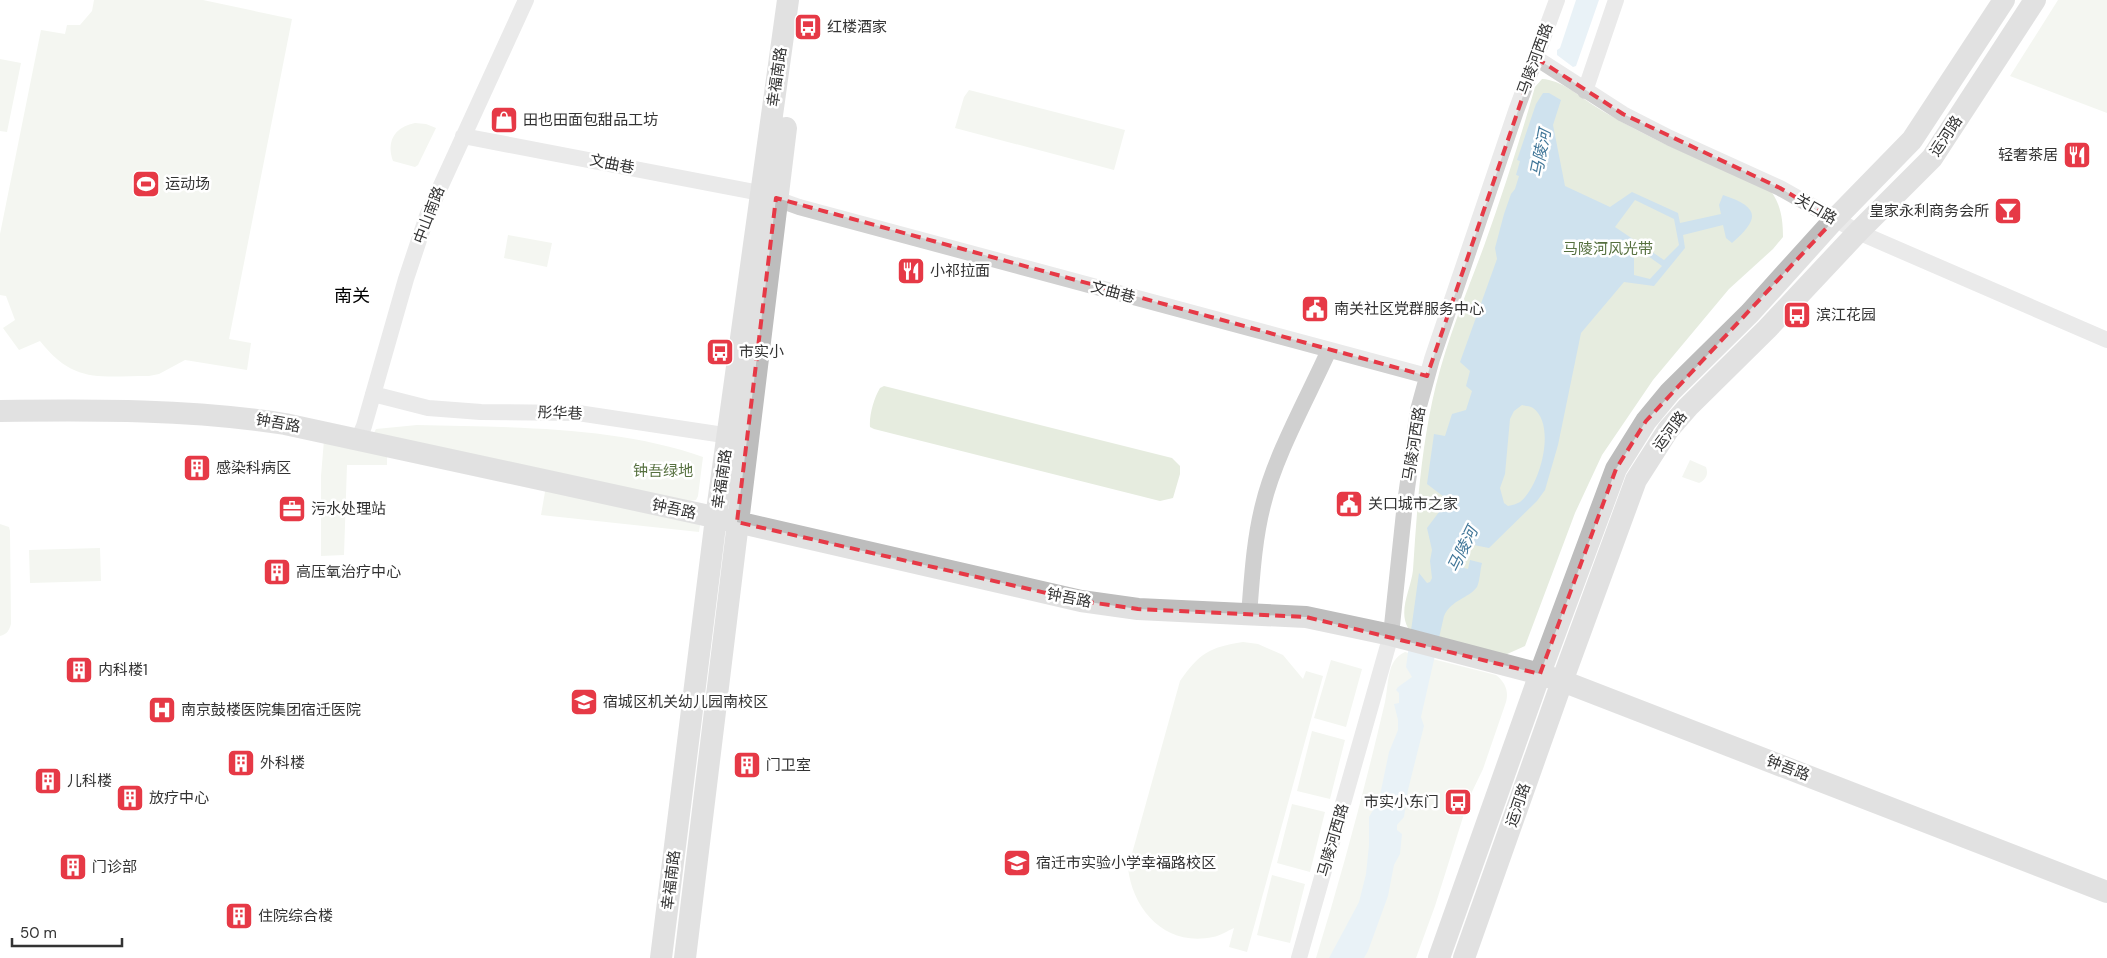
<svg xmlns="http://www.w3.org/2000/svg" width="2107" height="958" font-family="'DM Sans','Noto Sans SC',sans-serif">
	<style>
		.green { fill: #e6ecdf }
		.water { fill: #cfe2ee; fill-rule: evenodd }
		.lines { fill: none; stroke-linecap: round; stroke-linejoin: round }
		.street { stroke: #d0d0d0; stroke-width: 16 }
		.secondary { stroke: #bdbdbd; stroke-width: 22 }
		.marked { fill: none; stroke: #e63946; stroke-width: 4; stroke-dasharray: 10 6; stroke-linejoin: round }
		.labels { text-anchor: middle; stroke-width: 5; stroke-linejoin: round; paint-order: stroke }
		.poi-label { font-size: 15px; fill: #333; stroke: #fff; text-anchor: start }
		.street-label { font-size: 15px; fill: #333; stroke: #fff }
		.park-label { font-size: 15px; fill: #56703f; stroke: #fff }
		.water-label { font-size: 16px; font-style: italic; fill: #3f7597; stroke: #fff }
		.quarter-label { font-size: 18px; fill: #000; stroke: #fff }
	</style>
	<rect width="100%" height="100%" fill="#fff"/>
	<!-- green -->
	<path class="green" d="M 94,0 L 203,0 L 292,19 L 229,339 L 251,343 L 247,370 L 185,360 L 159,374 L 149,376 C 99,376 74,384 40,341 L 19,350 L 3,328 L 15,320 L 6,296 L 0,295 L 0,234 L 41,30 L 65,34 L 67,25 L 80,25 L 92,11 Z
		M 2058,0 L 2107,0 L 2107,113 L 2010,76 Z
		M 0,59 L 21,63 L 7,132 L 0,131 Z
		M 1542,79 C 1561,80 1578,95 1593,105 C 1648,140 1710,163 1770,190 C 1781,204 1783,220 1783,237 L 1773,249 L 1729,289 L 1653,380 L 1602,455 L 1575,513 L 1525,646 L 1505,655 L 1408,628 C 1398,610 1411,589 1413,570 C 1417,508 1421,446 1436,385 C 1448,337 1467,292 1484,246 C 1503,193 1520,140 1535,87 Z
		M 969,90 L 1125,130 L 1114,170 L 955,128 L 964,97 Z
		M 415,123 L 426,124 L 436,128 L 418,165 L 415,167 L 393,161 C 386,142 394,127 415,123 Z
		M 508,235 L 552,243 L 547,267 L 504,258 Z
		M 884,386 L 1172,458 L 1180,466 L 1180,474 L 1173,498 L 1160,501 L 874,429 L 870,427 C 869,415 874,398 880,388 Z
		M 417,425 C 507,427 618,426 703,457 L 698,496 L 696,500 L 689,501 L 374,433 L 376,429 Z
		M 324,440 L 387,454 L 387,465 L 347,465 L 344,555 L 321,556 L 321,476 Z
		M 1690,460 L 1706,467 C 1709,475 1705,480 1699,483 L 1682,477 Z
		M 546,486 L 701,519 L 699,532 L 541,515 Z
		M 0,524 L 9,527 L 10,531 L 11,624 C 9,631 7,634 0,636 Z
		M 100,548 L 101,581 L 30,583 L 29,550 Z
		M 1243,642 L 1258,644 L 1283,655 L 1303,679 L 1306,671 L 1323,676 L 1247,952 L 1229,947 L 1234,928 C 1227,931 1220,936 1213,937 C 1166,947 1133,911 1128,868 L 1180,681 C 1199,654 1209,647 1243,642 Z
		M 1405,652 L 1496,675 C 1505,682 1509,691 1506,702 L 1483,769 L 1469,798 L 1435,906 L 1416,958 L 1316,958 C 1342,874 1365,788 1385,702 C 1389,685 1386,660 1405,652 Z
		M 1331,660 L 1362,669 L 1346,727 L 1314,718 Z
		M 1312,731 L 1345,740 L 1330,799 L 1297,791 Z
		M 1292,804 L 1325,812 L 1310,872 L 1277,863 Z
		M 1272,875 L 1305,884 L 1290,943 L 1257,935 Z"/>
	<!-- water -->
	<path class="water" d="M 1576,0 L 1599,0 L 1576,66 L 1573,67 L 1557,55 L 1557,50 L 1560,48 Z
		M 1543,93 L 1549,93 L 1561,100 L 1553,125 L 1565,186 L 1610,207 L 1632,192 L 1678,213 L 1680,223 L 1721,214 L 1719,205 L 1723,195 C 1759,207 1761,218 1732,243 L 1726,238 L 1723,225 L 1683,235 L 1685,248 L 1654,286 L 1624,282 L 1581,333 L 1558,445 L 1545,490 L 1537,501 L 1489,548 L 1469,544 L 1464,568 L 1468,569 L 1470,560 L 1482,563 C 1480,570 1480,581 1477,587 C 1468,599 1452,599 1444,616 L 1421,717 L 1424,726 L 1408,790 L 1404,817 L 1397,825 L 1397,830 L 1402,834 L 1400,854 L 1394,865 L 1388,896 L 1368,951 L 1364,958 L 1329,958 L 1359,902 L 1366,874 L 1369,845 L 1369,817 L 1379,800 L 1389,752 L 1398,730 L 1398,720 L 1394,704 L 1399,703 L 1399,693 L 1396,690 L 1398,687 L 1412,677 L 1406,667 L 1419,573 L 1427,583 L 1430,582 L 1432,578 L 1430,561 L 1432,550 L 1427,528 L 1448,500 L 1427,484 L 1434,434 L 1445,436 L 1452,414 L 1466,410 L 1472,391 L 1466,386 L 1470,371 L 1460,362 L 1497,259 L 1495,248 L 1504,214 L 1511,194 L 1515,189 L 1519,176 L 1516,175 L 1520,161 L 1517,160 L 1536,104 ZM 1635,200 L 1674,219 L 1679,245 L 1664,260 L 1615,227 ZM 1634,246 L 1662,266 L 1650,279 L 1634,275 ZM 1522,405 C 1525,406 1530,406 1533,408 C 1557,425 1540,487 1520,502 C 1517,504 1512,505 1508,506 L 1504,503 L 1500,488 L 1505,474 L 1510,419 L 1514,411 Z"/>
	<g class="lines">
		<!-- street -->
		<path class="street" d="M 1536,58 L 1623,114 L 1670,138 L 1780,188 L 1858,232 L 2107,340
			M 1585,91 L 1616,0
			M 463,136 L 760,193 L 799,207 L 1427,376
			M 373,394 L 428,408 L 481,412 L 578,413 L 737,437
			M 358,440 L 364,426 L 406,279 L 427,216 L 526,0
			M 1249,615 C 1252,578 1254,540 1263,505 C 1275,455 1308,397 1329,350
			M 1299,958 L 1391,635 L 1405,503 L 1418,410 L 1432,359 L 1516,111 L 1557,0"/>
		<!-- secondary -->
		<path class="secondary" d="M 0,411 C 96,410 190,409 285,424 L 737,522 L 1081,601 L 1138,609 L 1306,617 L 1391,635 L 1540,674 L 1570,684 L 2107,892
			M 661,958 L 716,518 L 788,0
			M 685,958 L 786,128
			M 1439,958 L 1542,668 L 1616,469 L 1646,421 L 1670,392 L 1750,313 L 1834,220 L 1912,140 L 2004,0
			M 1464,958 L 1564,676 L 1636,480 L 1668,430 L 1688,407 L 1767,329 L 1858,232 L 1932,158 L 2035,0"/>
	</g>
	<!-- marked area -->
	<path d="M0 0H2107V958H0ZM 1536,58 L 1623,114 L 1780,188 L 1834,220 L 1646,421 L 1616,469 L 1540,674 L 1306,617 L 1138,609 L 1081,601 L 737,522 L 776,198 L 1427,376 Z" fill="#fff" fill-opacity=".55" fill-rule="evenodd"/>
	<path class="marked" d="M 1536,58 L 1623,114 L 1780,188 L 1834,220 L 1646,421 L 1616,469 L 1540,674 L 1306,617 L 1138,609 L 1081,601 L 737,522 L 776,198 L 1427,376 Z"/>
	<!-- icons -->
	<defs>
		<g id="bus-square" transform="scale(1.4375)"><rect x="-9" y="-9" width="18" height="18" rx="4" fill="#e63946" stroke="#fff"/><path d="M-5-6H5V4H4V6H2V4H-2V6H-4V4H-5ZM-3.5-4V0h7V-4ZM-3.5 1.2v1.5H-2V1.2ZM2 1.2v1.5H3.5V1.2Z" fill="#fff"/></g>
		<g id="shop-square" transform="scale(1.4375)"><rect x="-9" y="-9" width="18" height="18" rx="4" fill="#e63946" stroke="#fff"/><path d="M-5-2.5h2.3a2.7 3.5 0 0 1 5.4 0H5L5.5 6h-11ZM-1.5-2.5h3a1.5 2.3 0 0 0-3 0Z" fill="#fff"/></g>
		<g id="restaurant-square" transform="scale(1.4375)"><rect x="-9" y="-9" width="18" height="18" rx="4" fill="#e63946" stroke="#fff"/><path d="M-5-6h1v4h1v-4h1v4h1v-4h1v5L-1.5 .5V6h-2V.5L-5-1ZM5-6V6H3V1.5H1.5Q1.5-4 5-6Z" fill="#fff"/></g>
		<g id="stadium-square" transform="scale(1.4375)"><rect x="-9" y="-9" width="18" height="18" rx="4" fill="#e63946" stroke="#fff"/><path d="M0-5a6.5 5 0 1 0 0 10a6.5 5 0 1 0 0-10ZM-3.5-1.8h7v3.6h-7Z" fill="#fff"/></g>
		<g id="bar-square" transform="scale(1.4375)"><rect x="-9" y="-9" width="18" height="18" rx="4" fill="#e63946" stroke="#fff"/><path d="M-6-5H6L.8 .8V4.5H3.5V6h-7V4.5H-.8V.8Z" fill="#fff"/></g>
		<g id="civic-square" transform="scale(1.4375)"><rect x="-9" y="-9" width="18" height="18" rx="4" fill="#e63946" stroke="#fff"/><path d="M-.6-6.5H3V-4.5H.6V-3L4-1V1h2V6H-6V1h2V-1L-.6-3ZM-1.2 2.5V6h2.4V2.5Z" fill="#fff"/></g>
		<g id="building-square" transform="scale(1.4375)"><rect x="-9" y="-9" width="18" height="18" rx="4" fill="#e63946" stroke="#fff"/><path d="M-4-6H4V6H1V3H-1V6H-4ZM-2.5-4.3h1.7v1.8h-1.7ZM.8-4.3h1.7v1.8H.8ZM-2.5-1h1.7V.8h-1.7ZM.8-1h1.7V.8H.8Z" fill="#fff"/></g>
		<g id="office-square" transform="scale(1.4375)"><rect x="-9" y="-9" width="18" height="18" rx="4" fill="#e63946" stroke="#fff"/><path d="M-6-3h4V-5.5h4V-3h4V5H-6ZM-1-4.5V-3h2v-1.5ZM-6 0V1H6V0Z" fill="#fff"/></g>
		<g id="school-square" transform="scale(1.4375)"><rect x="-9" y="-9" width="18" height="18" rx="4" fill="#e63946" stroke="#fff"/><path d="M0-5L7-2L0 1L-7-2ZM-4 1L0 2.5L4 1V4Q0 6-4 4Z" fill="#fff"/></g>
		<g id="hospital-square" transform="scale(1.4375)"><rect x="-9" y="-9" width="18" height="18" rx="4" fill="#e63946" stroke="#fff"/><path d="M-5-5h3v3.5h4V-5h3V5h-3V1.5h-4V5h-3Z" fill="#fff"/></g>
	</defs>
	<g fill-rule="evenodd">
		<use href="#bus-square" x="808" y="27"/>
		<use href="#shop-square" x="504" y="120"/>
		<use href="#restaurant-square" x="2077" y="155"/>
		<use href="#stadium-square" x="146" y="184"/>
		<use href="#bar-square" x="2008" y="211"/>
		<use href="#restaurant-square" x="911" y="271"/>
		<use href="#civic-square" x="1315" y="309"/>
		<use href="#bus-square" x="1797" y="315"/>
		<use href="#bus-square" x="720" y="352"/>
		<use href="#building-square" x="197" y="468"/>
		<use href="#civic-square" x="1349" y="504"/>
		<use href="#office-square" x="292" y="509"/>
		<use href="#building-square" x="277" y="572"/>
		<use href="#building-square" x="79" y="670"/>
		<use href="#school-square" x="584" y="702"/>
		<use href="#hospital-square" x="162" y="710"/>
		<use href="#building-square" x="241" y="763"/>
		<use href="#building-square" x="747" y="765"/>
		<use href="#building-square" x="48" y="781"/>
		<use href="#building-square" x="130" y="798"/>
		<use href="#bus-square" x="1458" y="802"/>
		<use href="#school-square" x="1017" y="863"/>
		<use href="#building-square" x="73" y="867"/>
		<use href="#building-square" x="239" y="916"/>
	</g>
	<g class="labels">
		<!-- poi labels -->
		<g class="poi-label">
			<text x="827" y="32">红楼酒家</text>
			<text x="523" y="125">田也田面包甜品工坊</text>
			<text x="2058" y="160" text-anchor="end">轻奢茶居</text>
			<text x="165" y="189">运动场</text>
			<text x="1989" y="216" text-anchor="end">皇家永利商务会所</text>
			<text x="930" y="276">小祁拉面</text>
			<text x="1334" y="314">南关社区党群服务中心</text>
			<text x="1816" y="320">滨江花园</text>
			<text x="739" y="357">市实小</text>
			<text x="216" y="473">感染科病区</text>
			<text x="1368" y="509">关口城市之家</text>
			<text x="311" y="514">污水处理站</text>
			<text x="296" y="577">高压氧治疗中心</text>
			<text x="98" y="675">内科楼1</text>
			<text x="603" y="707">宿城区机关幼儿园南校区</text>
			<text x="181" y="715">南京鼓楼医院集团宿迁医院</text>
			<text x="260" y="768">外科楼</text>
			<text x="766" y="770">门卫室</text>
			<text x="67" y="786">儿科楼</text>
			<text x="149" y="803">放疗中心</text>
			<text x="1439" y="807" text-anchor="end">市实小东门</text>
			<text x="1036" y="868">宿迁市实验小学幸福路校区</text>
			<text x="92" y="872">门诊部</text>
			<text x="258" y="921">住院综合楼</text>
		</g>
		<!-- street labels -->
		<g class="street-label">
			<text transform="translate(1535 59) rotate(-70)" y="5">马陵河西路</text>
			<text transform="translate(777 77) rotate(-82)" y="5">幸福南路</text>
			<text transform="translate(1946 136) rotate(-56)" y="5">运河路</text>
			<text transform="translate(612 164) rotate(11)" y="5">文曲巷</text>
			<text transform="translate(1816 209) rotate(30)" y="5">关口路</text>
			<text transform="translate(429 215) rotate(-69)" y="5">中山南路</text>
			<text transform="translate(1113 292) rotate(15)" y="5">文曲巷</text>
			<text transform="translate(560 413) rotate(2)" y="5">彤华巷</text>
			<text transform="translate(278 423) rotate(10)" y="5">钟吾路</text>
			<text transform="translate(1670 431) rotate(-53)" y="5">运河路</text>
			<text transform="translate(1414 444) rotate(-81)" y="5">马陵河西路</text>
			<text transform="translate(722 479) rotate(-82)" y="5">幸福南路</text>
			<text transform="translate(674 509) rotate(12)" y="5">钟吾路</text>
			<text transform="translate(1069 598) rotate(11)" y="5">钟吾路</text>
			<text transform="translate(1788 768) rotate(21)" y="5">钟吾路</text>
			<text transform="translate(1518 805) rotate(-71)" y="5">运河路</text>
			<text transform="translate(1333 840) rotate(-74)" y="5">马陵河西路</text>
			<text transform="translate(671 880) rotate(-83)" y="5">幸福南路</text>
		</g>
		<!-- park labels -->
		<g class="park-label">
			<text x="1608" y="254">马陵河风光带</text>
			<text x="663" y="476">钟吾绿地</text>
		</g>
		<!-- water labels -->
		<g class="water-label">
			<text transform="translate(1540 153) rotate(-79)" y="6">马陵河</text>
			<text transform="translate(1462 549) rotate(-64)" y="6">马陵河</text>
		</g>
		<!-- quarter labels -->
		<g class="quarter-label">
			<text x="352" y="302">南关</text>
		</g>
	</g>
	<!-- scale -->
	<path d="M12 938v8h110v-8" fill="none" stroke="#333333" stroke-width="2.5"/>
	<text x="20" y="938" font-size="15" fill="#333333" stroke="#ffffff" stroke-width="4" paint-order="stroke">50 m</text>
</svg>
